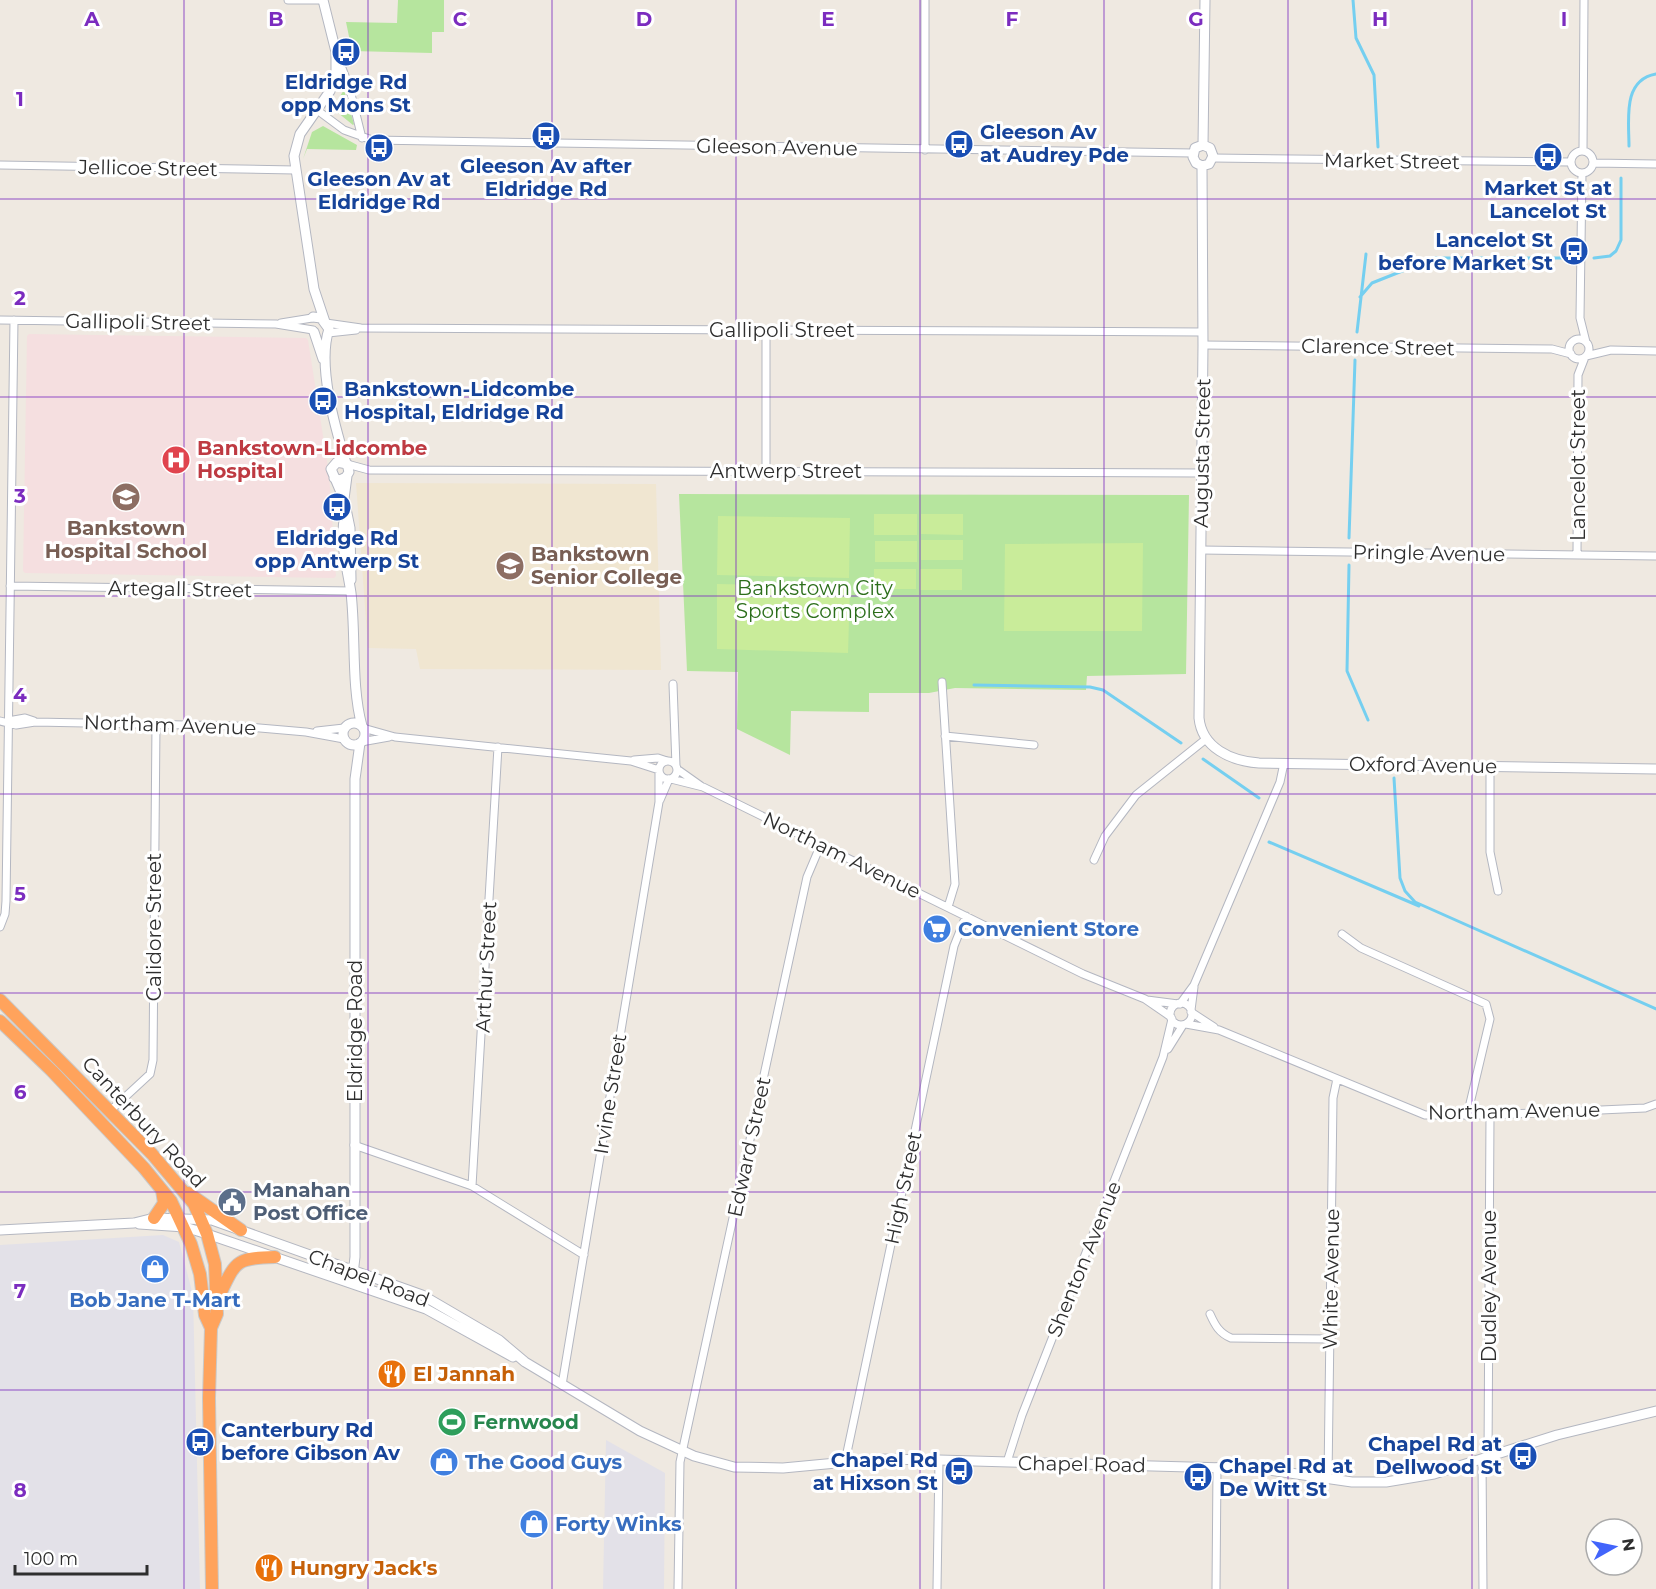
<svg xmlns="http://www.w3.org/2000/svg" width="1656" height="1589" font-family="Montserrat,sans-serif">
	<style>
		.industrial { fill: #e3e1e8 }
		.education { fill: #f0e6d1 }
		.medical { fill: #f5dfe0 }
		.green { fill: #b6e59e }
		.pitch { fill: #c9ec9a }
		.lines { fill: none; stroke-linecap: round; stroke-linejoin: round }
		.stream { stroke: #75cff0; stroke-width: 3 }
		.street-casing { stroke: #b4b7c1; stroke-width: 9 }
		.secondary-casing { stroke: #b4b7c1; stroke-width: 11 }
		.highway-casing { stroke: #c9c9c9; stroke-width: 14 }
		.street { stroke: #fff; stroke-width: 7 }
		.secondary { stroke: #fff; stroke-width: 9 }
		.highway { stroke: #ffa35c; stroke-width: 12 }
		.grid { fill: none; stroke: #7b2cbf; stroke-width: 1.5; stroke-opacity: 0.55 }
		.labels { text-anchor: middle; stroke-width: 6; stroke-linejoin: round; paint-order: stroke }
		.transit-label { font-size: 20px; font-weight: bold; fill: #164399; stroke: #fff }
		.street-label { font-size: 20px; fill: #2e2e2e; stroke: #fff }
		.health-label { font-size: 20px; font-weight: bold; fill: #be3a42; stroke: #fff; text-anchor: start }
		.education-label { font-size: 20px; font-weight: bold; fill: #785e54; stroke: #fff }
		.park-label { font-size: 20px; fill: #2c6e1b; stroke: #fff }
		.shop-label { font-size: 20px; font-weight: bold; fill: #366cbe; stroke: #fff; text-anchor: start }
		.service-label { font-size: 20px; font-weight: bold; fill: #4e5e75; stroke: #fff; text-anchor: start }
		.food-label { font-size: 20px; font-weight: bold; fill: #c56008; stroke: #fff; text-anchor: start }
		.leisure-label { font-size: 20px; font-weight: bold; fill: #27864d; stroke: #fff; text-anchor: start }
		.grid-label { font-size: 20px; text-anchor: middle; font-weight: bold; fill: #7b2cbf; stroke: #fff; stroke-width: 6; stroke-linejoin: round; paint-order: stroke }
	</style>
	<rect width="100%" height="100%" fill="#efe9e1"/>
	<!-- industrial -->
	<path class="industrial" d="M 163,1235 L 179,1242 L 193,1295 L 200,1589 L 0,1589 L 0,1245 Z
		M 606,1440 L 665,1473 L 664,1589 L 603,1589 Z"/>
	<!-- education -->
	<path class="education" d="M 356,483 L 656,484 L 661,670 L 420,669 L 416,649 L 368,648 Z"/>
	<!-- medical -->
	<path class="medical" d="M 29,334 L 306,338 L 308,340 L 329,474 L 336,576 L 334,578 L 25,573 L 23,571 L 27,336 Z"/>
	<!-- green -->
	<path class="green" d="M 398,0 L 444,0 L 444,32 L 432,32 L 432,53 L 352,51 L 346,22 L 397,23 Z
		M 344,90 L 354,124 L 353,125 L 332,108 Z
		M 323,126 L 357,145 L 356,150 L 307,149 L 303,159 L 312,132 Z
		M 679,494 L 1189,495 L 1186,674 L 1087,676 L 1086,690 L 955,688 L 929,693 L 869,693 L 869,712 L 791,711 L 790,755 L 737,729 L 738,672 L 687,671 Z"/>
	<!-- pitch -->
	<path class="pitch" d="M 874,514 L 917,514 L 917,535 L 874,535 Z
		M 921,514 L 963,514 L 963,535 L 921,534 Z
		M 718,516 L 850,518 L 849,578 L 717,575 Z
		M 921,540 L 963,540 L 963,560 L 921,560 Z
		M 875,541 L 917,541 L 917,562 L 875,562 Z
		M 1143,543 L 1142,631 L 1004,631 L 1005,544 Z
		M 874,569 L 916,569 L 916,589 L 874,589 Z
		M 920,569 L 962,569 L 962,590 L 920,590 Z
		M 717,584 L 850,587 L 848,653 L 717,649 Z"/>
	<g class="lines">
		<!-- stream -->
		<path class="stream" d="M 1353,0 L 1356,38 L 1374,75 L 1378,147
			M 1629,146 C 1629,120 1622,80 1656,74
			M 1594,258 L 1610,256 L 1616,251 L 1621,240 L 1621,178
			M 1360,297 L 1372,283 L 1435,258 L 1567,258
			M 1357,332 L 1366,254
			M 1349,538 L 1355,360
			M 1349,565 L 1347,671 L 1368,720
			M 974,685 L 1090,687 L 1103,690 L 1181,743
			M 1203,759 L 1259,798
			M 1394,778 L 1400,878 L 1405,891 L 1415,902 L 1656,1009
			M 1269,842 L 1419,906"/>
		<!-- street casing -->
		<g class="street-casing">
			<path id="street" d="M 288,0 L 323,0
				M 338,58 L 349,86 L 362,138
				M 317,110 L 344,130 L 372,140 L 1193,153
				M 925,150 L 925,0
				M1571 162a11 11 0 1 1 22 0a11 11 0 1 1-22 0Z
				M 1583,151 L 1584,0
				M 1213,158 L 1571,162
				M 1593,163 L 1656,164
				M 0,165 L 295,170
				M 1582,173 L 1580,318 L 1586,342
				M 0,320 L 276,324 L 313,330
				M 281,323 L 312,318
				M 326,323 L 361,328 L 1203,332
				M 328,333 L 356,330
				M1569 349a10 10 0 1 1 20 0a10 10 0 1 1-20 0Z
				M 1203,345 L 1552,349 L 1571,354
				M 1586,356 L 1611,350 L 1656,351
				M 347,464 L 369,470 L 1202,473
				M 766,470 L 766,330
				M 1201,550 L 1656,556
				M 1577,555 L 1578,375 L 1585,357
				M 10,586 L 351,591
				M 942,682 L 955,884 L 948,907
				M 673,684 L 676,766
				M 0,721 L 16,725 L 35,722 L 236,726 L 306,732 L 344,739
				M 8,721 L 25,718 L 34,721
				M 363,728 L 395,737 L 631,761 L 659,770
				M 317,731 L 344,728
				M 945,736 L 1034,745
				M 361,742 L 389,737
				M 634,760 L 658,758 L 667,761
				M659 770a9 9 0 1 1 18 0a9 9 0 1 1-18 0Z
				M 1490,766 L 1490,852 L 1498,891
				M 677,769 L 701,786
				M 671,779 L 703,787 L 1083,974 L 1145,999 L 1171,1017
				M 660,800 L 669,779
				M 1094,860 L 1105,836 L 1136,795 L 1206,739
				M 0,927 L 5,914 L 6,901 L 14,320
				M 1342,934 L 1361,948 L 1486,1004 L 1490,1019 L 1467,1116
				M 1147,1000 L 1178,1004
				M1170 1014a11 11 0 1 1 22 0a11 11 0 1 1-22 0Z
				M 1180,1004 L 1194,985 L 1280,782 L 1284,763
				M 1191,1010 L 1194,987
				M 1191,1012 L 1214,1027
				M 1186,1024 L 1219,1030 L 1425,1115 L 1490,1115 L 1645,1108 L 1656,1104
				M 1168,1049 L 1183,1025
				M 110,1111 L 150,1074 L 153,1060 L 156,724
				M 354,1145 L 472,1186 L 584,1255
				M 472,1186 L 498,747
				M 1210,1314 C 1215,1325 1219,1333 1231,1338 L 1331,1339
				M 562,1385 L 659,802 L 659,773
				M 1488,1457 L 1490,1115
				M 1482,1459 L 1483,1589
				M 845,1462 L 954,946 L 966,916
				M 1007,1462 L 1022,1415 L 1163,1057 L 1172,1019
				M 1328,1479 L 1333,1098 L 1337,1079
				M 678,1589 L 680,1462 L 807,877 L 821,844
				M 937,1589 L 939,1460
				M 1216,1589 L 1217,1467"/>
		</g>
		<!-- secondary casing -->
		<g class="secondary-casing">
			<path id="secondary" d="M 323,0 L 336,52 L 336,76 L 330,91 L 300,134 L 294,156 L 314,289 L 325,322
				M 1203,145 L 1205,0
				M 1202,166 L 1203,345 L 1199,718 C 1202,748 1231,761 1259,763 L 1656,769
				M 1202,166 L 1209,164 L 1213,156 L 1210,148 L 1203,145
				M 1202,166 L 1196,163 L 1193,157 L 1195,148 L 1203,145
				M 313,317 L 321,318 L 329,329 C 317,365 335,427 346,463
				M 314,332 L 323,359
				M 347,476 L 344,499 L 350,528 L 351,580
				M 334,478 L 340,480 L 346,477 L 349,472 L 347,464 L 337,462 L 331,469 L 343,497
				M 345,515 C 339,542 347,566 351,593 C 356,635 351,686 362,726
				M343 734a11 11 0 1 1 22 0a11 11 0 1 1-22 0Z
				M 139,1224 L 185,1227 L 207,1234 L 426,1309 L 513,1357
				M 0,1230 L 134,1223 L 154,1218 L 212,1220 L 422,1295 L 499,1340 L 525,1362 L 640,1431 L 694,1456 L 734,1467 L 783,1468 L 879,1459 L 939,1460 L 1262,1469 L 1352,1482 L 1386,1482 L 1434,1474 L 1557,1435 L 1656,1411
				M 352,1283 L 355,1257 L 355,779 L 360,743"/>
		</g>
		<!-- highway casing -->
		<g class="highway-casing">
			<path id="highway" d="M 0,1000 L 152,1154 L 194,1204 L 207,1234 L 215,1264 L 217,1314 L 211,1328 L 209,1398 L 212,1589
				M 0,1021 L 52,1071 L 144,1168 L 171,1201 L 191,1244 L 200,1274 L 205,1315 L 211,1328
				M 188,1193 L 241,1230
				M 154,1218 L 164,1203 L 162,1190
				M 219,1296 C 236,1262 234,1258 275,1257"/>
		</g>
		<!-- street -->
		<use href="#street" class="street"/>
		<!-- secondary -->
		<use href="#secondary" class="secondary"/>
		<!-- highway -->
		<use href="#highway" class="highway"/>
	</g>
	<!-- grid -->
	<path class="grid" d="M 184,0 L 184,1589M 368,0 L 368,1589M 552,0 L 552,1589M 736,0 L 736,1589M 920,0 L 920,1589M 1104,0 L 1104,1589M 1288,0 L 1288,1589M 1472,0 L 1472,1589M 0,199 L 1656,199M 0,397 L 1656,397M 0,596 L 1656,596M 0,794 L 1656,794M 0,993 L 1656,993M 0,1192 L 1656,1192M 0,1390 L 1656,1390"/>
	<!-- icons -->
	<defs>
		<g id="bus-disc" transform="scale(1.5)"><circle r="9.5" fill="#1a4fb4" stroke="#fff"/><path d="M-5-6H5V4H4V6H2V4H-2V6H-4V4H-5ZM-3.5-4V0h7V-4ZM-3.5 1.2v1.5H-2V1.2ZM2 1.2v1.5H3.5V1.2Z" fill="#fff"/></g>
		<g id="hospital-disc" transform="scale(1.5)"><circle r="9.5" fill="#e0444e" stroke="#fff"/><path d="M-5-5h3v3.5h4V-5h3V5h-3V1.5h-4V5h-3Z" fill="#fff"/></g>
		<g id="school-disc" transform="scale(1.5)"><circle r="9.5" fill="#8d6e63" stroke="#fff"/><path d="M0-5L7-2L0 1L-7-2ZM-4 1L0 2.5L4 1V4Q0 6-4 4Z" fill="#fff"/></g>
		<g id="supermarket-disc" transform="scale(1.5)"><circle r="9.5" fill="#3f7fe0" stroke="#fff"/><path d="M-6-5.5h2.5l.6 2H6L4.5 2H-2.5L-4.4-4H-6ZM-1.5 3.2a1.3 1.3 0 1 0 .1 0ZM3 3.2a1.3 1.3 0 1 0 .1 0Z" fill="#fff"/></g>
		<g id="civic-disc" transform="scale(1.5)"><circle r="9.5" fill="#5c6f8a" stroke="#fff"/><path d="M-.6-6.5H3V-4.5H.6V-3L4-1V1h2V6H-6V1h2V-1L-.6-3ZM-1.2 2.5V6h2.4V2.5Z" fill="#fff"/></g>
		<g id="shop-disc" transform="scale(1.5)"><circle r="9.5" fill="#3f7fe0" stroke="#fff"/><path d="M-5-2.5h2.3a2.7 3.5 0 0 1 5.4 0H5L5.5 6h-11ZM-1.5-2.5h3a1.5 2.3 0 0 0-3 0Z" fill="#fff"/></g>
		<g id="restaurant-disc" transform="scale(1.5)"><circle r="9.5" fill="#e8710a" stroke="#fff"/><path d="M-5-6h1v4h1v-4h1v4h1v-4h1v5L-1.5 .5V6h-2V.5L-5-1ZM5-6V6H3V1.5H1.5Q1.5-4 5-6Z" fill="#fff"/></g>
		<g id="stadium-disc" transform="scale(1.5)"><circle r="9.5" fill="#2e9e5b" stroke="#fff"/><path d="M0-5a6.5 5 0 1 0 0 10a6.5 5 0 1 0 0-10ZM-3.5-1.8h7v3.6h-7Z" fill="#fff"/></g>
	</defs>
	<g fill-rule="evenodd">
		<use href="#bus-disc" x="346" y="52"/>
		<use href="#bus-disc" x="546" y="136"/>
		<use href="#bus-disc" x="959" y="144"/>
		<use href="#bus-disc" x="379" y="148"/>
		<use href="#bus-disc" x="1548" y="157"/>
		<use href="#bus-disc" x="1574" y="251"/>
		<use href="#bus-disc" x="323" y="401"/>
		<use href="#hospital-disc" x="176" y="460"/>
		<use href="#school-disc" x="126" y="497"/>
		<use href="#bus-disc" x="337" y="507"/>
		<use href="#school-disc" x="510" y="566"/>
		<use href="#supermarket-disc" x="937" y="929"/>
		<use href="#civic-disc" x="232" y="1202"/>
		<use href="#shop-disc" x="155" y="1269"/>
		<use href="#restaurant-disc" x="392" y="1374"/>
		<use href="#stadium-disc" x="452" y="1422"/>
		<use href="#bus-disc" x="200" y="1442"/>
		<use href="#bus-disc" x="1523" y="1456"/>
		<use href="#shop-disc" x="444" y="1462"/>
		<use href="#bus-disc" x="959" y="1471"/>
		<use href="#bus-disc" x="1198" y="1477"/>
		<use href="#shop-disc" x="534" y="1524"/>
		<use href="#restaurant-disc" x="269" y="1568"/>
	</g>
	<g class="labels">
		<!-- transit labels -->
		<g class="transit-label">
			<text x="346" y="89">Eldridge Rd<tspan x="346" dy="23">opp Mons St</tspan></text>
			<text x="980" y="139" text-anchor="start">Gleeson Av<tspan x="980" dy="23">at Audrey Pde</tspan></text>
			<text x="546" y="173">Gleeson Av after<tspan x="546" dy="23">Eldridge Rd</tspan></text>
			<text x="379" y="186">Gleeson Av at<tspan x="379" dy="23">Eldridge Rd</tspan></text>
			<text x="1548" y="195">Market St at<tspan x="1548" dy="23">Lancelot St</tspan></text>
			<text x="1553" y="247" text-anchor="end">Lancelot St<tspan x="1553" dy="23">before Market St</tspan></text>
			<text x="344" y="396" text-anchor="start">Bankstown-Lidcombe<tspan x="344" dy="23">Hospital, Eldridge Rd</tspan></text>
			<text x="337" y="545">Eldridge Rd<tspan x="337" dy="23">opp Antwerp St</tspan></text>
			<text x="221" y="1437" text-anchor="start">Canterbury Rd<tspan x="221" dy="23">before Gibson Av</tspan></text>
			<text x="1502" y="1451" text-anchor="end">Chapel Rd at<tspan x="1502" dy="23">Dellwood St</tspan></text>
			<text x="938" y="1467" text-anchor="end">Chapel Rd<tspan x="938" dy="23">at Hixson St</tspan></text>
			<text x="1219" y="1473" text-anchor="start">Chapel Rd at<tspan x="1219" dy="23">De Witt St</tspan></text>
		</g>
		<!-- street labels -->
		<g class="street-label">
			<text transform="translate(777 147) rotate(1)" y="7">Gleeson Avenue</text>
			<text transform="translate(1392 161) rotate(1)" y="7">Market Street</text>
			<text transform="translate(148 168) rotate(1)" y="7">Jellicoe Street</text>
			<text transform="translate(138 322) rotate(1)" y="7">Gallipoli Street</text>
			<text x="782" y="337">Gallipoli Street</text>
			<text transform="translate(1378 347) rotate(1)" y="7">Clarence Street</text>
			<text transform="translate(1202 453) rotate(-89)" y="7">Augusta Street</text>
			<text transform="translate(1578 465) rotate(-90)" y="7">Lancelot Street</text>
			<text x="786" y="478">Antwerp Street</text>
			<text transform="translate(1429 553) rotate(1)" y="7">Pringle Avenue</text>
			<text transform="translate(180 589) rotate(1)" y="7">Artegall Street</text>
			<text transform="translate(170 725) rotate(2)" y="7">Northam Avenue</text>
			<text transform="translate(1423 765) rotate(1)" y="7">Oxford Avenue</text>
			<text transform="translate(842 855) rotate(26)" y="7">Northam Avenue</text>
			<text transform="translate(154 927) rotate(-90)" y="7">Calidore Street</text>
			<text transform="translate(486 967) rotate(-87)" y="7">Arthur Street</text>
			<text transform="translate(355 1031) rotate(-90)" y="7">Eldridge Road</text>
			<text transform="translate(610 1094) rotate(-81)" y="7">Irvine Street</text>
			<text transform="translate(1514 1111) rotate(-1)" y="7">Northam Avenue</text>
			<text transform="translate(144 1122) rotate(47)" y="7">Canterbury Road</text>
			<text transform="translate(749 1147) rotate(-78)" y="7">Edward Street</text>
			<text transform="translate(903 1188) rotate(-78)" y="7">High Street</text>
			<text transform="translate(1084 1259) rotate(-68)" y="7">Shenton Avenue</text>
			<text transform="translate(369 1278) rotate(21)" y="7">Chapel Road</text>
			<text transform="translate(1331 1279) rotate(-89)" y="7">White Avenue</text>
			<text transform="translate(1489 1286) rotate(-90)" y="7">Dudley Avenue</text>
			<text transform="translate(1082 1464) rotate(1)" y="7">Chapel Road</text>
		</g>
		<!-- health labels -->
		<g class="health-label">
			<text x="197" y="455">Bankstown-Lidcombe<tspan x="197" dy="23">Hospital</tspan></text>
		</g>
		<!-- education labels -->
		<g class="education-label">
			<text x="126" y="535">Bankstown<tspan x="126" dy="23">Hospital School</tspan></text>
			<text x="531" y="561" text-anchor="start">Bankstown<tspan x="531" dy="23">Senior College</tspan></text>
		</g>
		<!-- park labels -->
		<g class="park-label">
			<text x="815" y="595">Bankstown City<tspan x="815" dy="23">Sports Complex</tspan></text>
		</g>
		<!-- shop labels -->
		<g class="shop-label">
			<text x="958" y="936">Convenient Store</text>
			<text x="155" y="1307" text-anchor="middle">Bob Jane T-Mart</text>
			<text x="465" y="1469">The Good Guys</text>
			<text x="555" y="1531">Forty Winks</text>
		</g>
		<!-- service labels -->
		<g class="service-label">
			<text x="253" y="1197">Manahan<tspan x="253" dy="23">Post Office</tspan></text>
		</g>
		<!-- food labels -->
		<g class="food-label">
			<text x="413" y="1381">El Jannah</text>
			<text x="290" y="1575">Hungry Jack's</text>
		</g>
		<!-- leisure labels -->
		<g class="leisure-label">
			<text x="473" y="1429">Fernwood</text>
		</g>
	</g>
	<g class="grid-label">
		<text x="92" y="26">A</text>
		<text x="276" y="26">B</text>
		<text x="460" y="26">C</text>
		<text x="644" y="26">D</text>
		<text x="828" y="26">E</text>
		<text x="1012" y="26">F</text>
		<text x="1196" y="26">G</text>
		<text x="1380" y="26">H</text>
		<text x="1564" y="26">I</text>
		<text x="20" y="106">1</text>
		<text x="20" y="305">2</text>
		<text x="20" y="503">3</text>
		<text x="20" y="702">4</text>
		<text x="20" y="901">5</text>
		<text x="20" y="1099">6</text>
		<text x="20" y="1298">7</text>
		<text x="20" y="1497">8</text>
	</g>
	<!-- north arrow -->
	<g transform="translate(1614 1547) rotate(81)"><circle r="28" fill="#ffffff" stroke="#ababab" stroke-width="1.5"/>
	<path d="M0-4.5L10 22L0 15L-10 22Z" fill="#4264fb"/>
	<text y="-9" font-size="16" font-weight="bold" text-anchor="middle" fill="#2e2e2e">N</text>
	</g>
	<!-- scale -->
	<path d="M15 1565v9h132v-9" fill="none" stroke="#2e2e2e" stroke-width="3"/>
	<text x="24" y="1565" font-size="18" fill="#2e2e2e" stroke="#ffffff" stroke-width="4.5" paint-order="stroke">100 m</text>
</svg>
